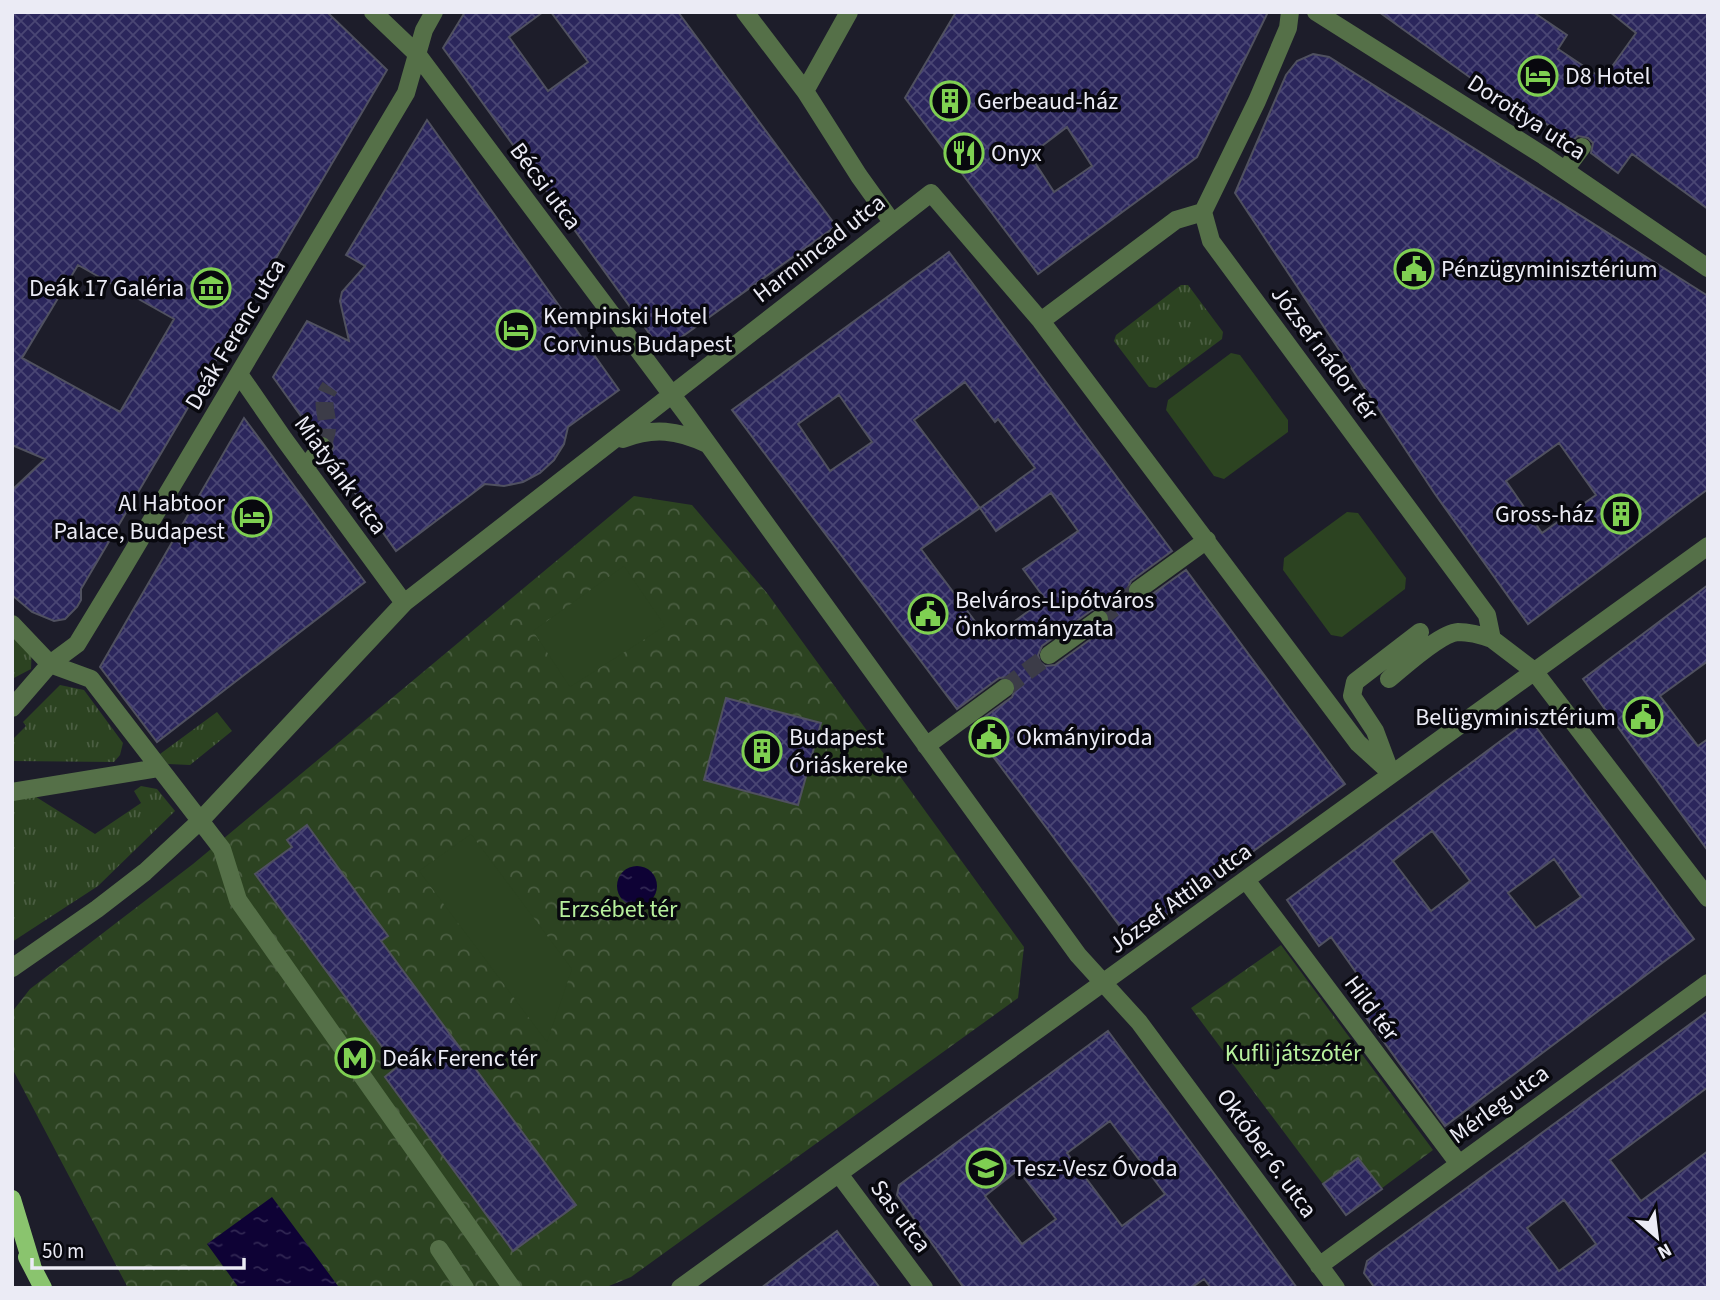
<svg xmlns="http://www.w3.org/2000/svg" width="1720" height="1300" font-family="'Source Sans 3',sans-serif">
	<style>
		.grass { fill: url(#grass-tufts) }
		.park { fill: url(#park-crowns) }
		.garden { fill: #2c4321 }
		.water { fill: url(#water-ripples) }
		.building { fill: url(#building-cross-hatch); stroke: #505160; stroke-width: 2; fill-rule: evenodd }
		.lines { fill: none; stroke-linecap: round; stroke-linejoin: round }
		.minor-tunnel { stroke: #3c3c48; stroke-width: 18; stroke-dasharray: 18 9; stroke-linecap: butt }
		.minor { stroke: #557048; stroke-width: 18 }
		.major { stroke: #8ac46e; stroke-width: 18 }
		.labels { text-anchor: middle; stroke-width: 7; stroke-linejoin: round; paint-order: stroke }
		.poi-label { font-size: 24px; fill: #ebebf5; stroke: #08080e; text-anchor: start }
		.street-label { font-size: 24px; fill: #ebebf5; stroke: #08080e }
		.park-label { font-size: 24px; fill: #b7f09d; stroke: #08080e }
	</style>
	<defs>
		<pattern id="grass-tufts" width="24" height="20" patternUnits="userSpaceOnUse" patternTransform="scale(1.75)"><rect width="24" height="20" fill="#2c4321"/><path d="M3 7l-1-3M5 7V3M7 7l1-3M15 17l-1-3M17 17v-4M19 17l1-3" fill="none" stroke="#4b5e42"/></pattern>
		<pattern id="park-crowns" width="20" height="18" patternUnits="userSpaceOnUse" patternTransform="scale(1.75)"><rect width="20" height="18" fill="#2c4321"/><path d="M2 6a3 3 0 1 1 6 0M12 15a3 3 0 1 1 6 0" fill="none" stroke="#4b5e42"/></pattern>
		<pattern id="water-ripples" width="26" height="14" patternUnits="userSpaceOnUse" patternTransform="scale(1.75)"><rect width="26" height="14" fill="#0e0235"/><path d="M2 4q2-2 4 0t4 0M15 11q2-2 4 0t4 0" fill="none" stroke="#312753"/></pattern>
		<pattern id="building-cross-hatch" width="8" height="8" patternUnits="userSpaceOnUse" patternTransform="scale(1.75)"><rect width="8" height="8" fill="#2b265c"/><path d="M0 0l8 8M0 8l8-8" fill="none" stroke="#4a4674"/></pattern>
	</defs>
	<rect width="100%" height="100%" fill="#1d1d2a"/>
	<!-- grass -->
	<path class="grass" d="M 1181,285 L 1188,285 L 1223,332 L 1222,339 L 1156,388 L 1149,387 L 1114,341 L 1116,335 Z
		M 12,631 L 32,645 L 31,669 L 12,679 Z
		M 60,685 L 84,690 L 123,743 L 120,755 L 114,762 L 12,761 L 12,740 L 26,726 L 23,722 Z
		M 217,712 L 232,731 L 190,765 L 168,764 L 160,754 Z
		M 141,786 L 157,789 L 175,811 L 98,886 L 12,942 L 12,794 L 33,795 L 95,834 L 141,803 L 134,791 Z"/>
	<!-- park -->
	<path class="park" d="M 634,496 L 692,505 L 767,593 L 1024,947 L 1018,998 L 631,1277 L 604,1288 L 128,1288 L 12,1068 L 12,1012 L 30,989 L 193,864 Z
		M 1281,945 L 1433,1150 L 1346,1215 L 1191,1008 Z"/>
	<!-- garden -->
	<path class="garden" d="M 1231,353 L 1240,355 L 1288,420 L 1288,432 L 1224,479 L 1214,476 L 1166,410 L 1168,400 Z
		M 1347,512 L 1358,513 L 1406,578 L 1405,589 L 1342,637 L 1331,635 L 1283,570 L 1284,558 Z
		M 624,566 L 665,626 L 570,687 L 533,631 Z
		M 471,834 L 572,969 L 547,1042 L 419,871 Z"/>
	<!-- water -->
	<path class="water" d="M617 886a20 20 0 1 1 40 0a20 20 0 1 1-40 0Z
		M 272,1197 L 338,1286 L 335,1288 L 239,1288 L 207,1244 Z"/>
	<!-- building -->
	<path class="building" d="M 12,12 L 327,12 L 387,70 L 81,589 L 81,600 L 77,607 L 65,619 L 54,621 L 32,612 L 12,595 L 12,490 L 45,459 L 12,445 ZM 78,265 L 174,319 L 120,412 L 22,358 Z
		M 465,12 L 543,12 L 509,37 L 548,91 L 588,62 L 551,12 L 678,12 L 836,226 L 662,351 L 443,48 Z
		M 956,12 L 1268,12 L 1197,157 L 1038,274 L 905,98 ZM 1067,127 L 1092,166 L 1054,192 L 1030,155 Z
		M 1379,12 L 1533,12 L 1567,35 L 1558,49 L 1603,79 L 1636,33 L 1610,12 L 1708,12 L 1708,209 L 1632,154 L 1618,173 L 1591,153 L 1593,143 L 1588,138 L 1578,136 L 1573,140 L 1475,81 Z
		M 1313,54 L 1329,57 L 1708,296 L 1708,489 L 1528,624 L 1435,494 L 1235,193 L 1286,75 L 1297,61 ZM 1559,443 L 1596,495 L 1542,533 L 1506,481 Z
		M 427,120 L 619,390 L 568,427 L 564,444 L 554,460 L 540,473 L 523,482 L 504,486 L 485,484 L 396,551 L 329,456 L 333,448 L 332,441 L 324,435 L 316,437 L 273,377 L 307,321 L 349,341 L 340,301 L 342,292 L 365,266 L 346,255 Z
		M 949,252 L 1172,551 L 1131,581 L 1127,590 L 1129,597 L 1138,601 L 1144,600 L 1186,570 L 1345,784 L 1131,941 L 971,727 L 1012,697 L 1016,687 L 1014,681 L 1009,677 L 999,678 L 957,709 L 732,410 ZM 965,382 L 995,422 L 998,419 L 1035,468 L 980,508 L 914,420 ZM 839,395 L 872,442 L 830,471 L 798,424 ZM 1051,493 L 1078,531 L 1023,569 L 1045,599 L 989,640 L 921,549 L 980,508 L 996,531 ZM 1099,608 L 1108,612 L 1110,617 L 1106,628 L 1055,665 L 1045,666 L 1040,662 L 1038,655 L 1042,646 L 1092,610 Z
		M 244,418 L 365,582 L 157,742 L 100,667 Z
		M 1708,585 L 1708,661 L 1660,696 L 1698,746 L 1708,739 L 1708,851 L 1583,679 Z
		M 726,698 L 821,723 L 798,805 L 704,780 Z
		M 1530,719 L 1694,939 L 1445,1126 L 1360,1009 L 1374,998 L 1331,937 L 1319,946 L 1287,900 ZM 1432,831 L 1470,881 L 1431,911 L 1393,861 ZM 1554,859 L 1581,897 L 1536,928 L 1508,893 Z
		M 307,825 L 388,936 L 381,941 L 576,1205 L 513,1251 L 385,1077 L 397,1067 L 255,874 L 292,847 L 287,840 Z
		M 1708,1011 L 1708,1087 L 1610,1160 L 1641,1201 L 1708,1151 L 1708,1288 L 1375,1288 L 1364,1273 L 1367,1261 ZM 1564,1200 L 1596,1244 L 1559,1271 L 1527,1228 Z
		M 1108,1031 L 1224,1187 L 1297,1288 L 1211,1288 L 1204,1279 L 1191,1288 L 964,1288 L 897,1195 L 899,1185 ZM 1110,1121 L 1165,1194 L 1122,1226 L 1067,1153 ZM 1018,1170 L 1056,1219 L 1022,1244 L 985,1196 Z
		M 1358,1158 L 1382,1189 L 1346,1215 L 1323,1184 Z
		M 837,1231 L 880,1288 L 761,1288 Z"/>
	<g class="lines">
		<!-- minor-tunnel -->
		<path class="minor-tunnel" d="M 322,446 C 324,441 327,434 327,428 C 328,412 319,402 330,387
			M 1099,619 L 1138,590
			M 1005,688 L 1049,655"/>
		<!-- minor -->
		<path class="minor" d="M 373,12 L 417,54 L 687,415 L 1078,955 L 1139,1022 L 1336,1288
			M 745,12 L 805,91 L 859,176 L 892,222
			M 1316,12 L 1544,156 L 1708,268
			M 805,91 L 849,12
			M 1565,170 L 1582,147
			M 1203,212 L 1211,241 L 1487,615 L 1492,639 L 1534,671 L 1708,898
			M 1203,212 L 1257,101 L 1288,28 L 1290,12
			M 1041,321 L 1176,220 L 1203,212
			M 239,374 L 284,439 L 404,603
			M 623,439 C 653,427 678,430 707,444
			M 305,468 L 322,446
			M 1138,590 L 1207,540
			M 12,624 L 50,664 L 91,679 L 222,849 L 238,900 L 512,1288
			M 1049,655 L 1099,619
			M 1389,679 C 1404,667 1440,633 1458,632 C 1470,632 1481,635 1492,639
			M 12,708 L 50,664 L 77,644 L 119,575 L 406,93 L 424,30 L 434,12
			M 926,746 L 1005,688
			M 1390,771 L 1375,731 L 1352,696 L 1355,682 L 1420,632
			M 12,792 L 158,768
			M 1246,880 L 1459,1164
			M 12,968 L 97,909 L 145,872 L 200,821 L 404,603 L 931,193 L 1041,321 L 1358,743 L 1392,774
			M 839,1174 L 924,1288
			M 439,1249 L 465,1288
			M 1319,1266 L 1708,983
			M 680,1288 L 1708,546"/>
		<!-- major -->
		<path class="major" d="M 12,1199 L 32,1265
			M 27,1257 L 43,1288"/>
	</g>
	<!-- icons -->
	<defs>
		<g id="hotel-ring" transform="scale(2.0125)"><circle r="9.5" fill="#08080e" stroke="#7fd052" stroke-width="1.5"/><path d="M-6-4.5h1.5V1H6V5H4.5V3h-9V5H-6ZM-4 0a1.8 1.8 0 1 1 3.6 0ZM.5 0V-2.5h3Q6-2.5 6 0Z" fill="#7fd052"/></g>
		<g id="building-ring" transform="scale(2.0125)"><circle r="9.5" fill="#08080e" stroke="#7fd052" stroke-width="1.5"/><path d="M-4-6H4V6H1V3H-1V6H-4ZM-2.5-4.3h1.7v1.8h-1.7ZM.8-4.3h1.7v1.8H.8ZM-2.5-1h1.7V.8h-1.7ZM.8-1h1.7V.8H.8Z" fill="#7fd052"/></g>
		<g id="restaurant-ring" transform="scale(2.0125)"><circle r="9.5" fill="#08080e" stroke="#7fd052" stroke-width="1.5"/><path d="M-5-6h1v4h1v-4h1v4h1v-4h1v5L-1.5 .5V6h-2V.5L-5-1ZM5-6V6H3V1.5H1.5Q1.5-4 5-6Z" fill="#7fd052"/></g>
		<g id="civic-ring" transform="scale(2.0125)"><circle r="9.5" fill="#08080e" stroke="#7fd052" stroke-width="1.5"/><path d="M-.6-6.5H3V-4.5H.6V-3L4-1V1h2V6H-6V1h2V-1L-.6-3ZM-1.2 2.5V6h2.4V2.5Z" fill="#7fd052"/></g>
		<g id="museum-ring" transform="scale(2.0125)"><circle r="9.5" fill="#08080e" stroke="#7fd052" stroke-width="1.5"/><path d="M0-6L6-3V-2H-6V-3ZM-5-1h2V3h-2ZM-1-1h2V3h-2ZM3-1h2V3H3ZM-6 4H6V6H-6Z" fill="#7fd052"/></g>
		<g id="metro-ring" transform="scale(2.0125)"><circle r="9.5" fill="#08080e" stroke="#7fd052" stroke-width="1.5"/><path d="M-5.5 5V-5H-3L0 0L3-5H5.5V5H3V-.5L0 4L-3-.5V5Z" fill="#7fd052"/></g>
		<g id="school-ring" transform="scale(2.0125)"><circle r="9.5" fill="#08080e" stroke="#7fd052" stroke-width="1.5"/><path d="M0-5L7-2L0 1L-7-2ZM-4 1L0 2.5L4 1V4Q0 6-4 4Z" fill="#7fd052"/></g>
	</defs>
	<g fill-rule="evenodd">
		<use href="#hotel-ring" x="1538" y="76"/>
		<use href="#building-ring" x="950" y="101"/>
		<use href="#restaurant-ring" x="964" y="153"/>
		<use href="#civic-ring" x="1414" y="269"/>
		<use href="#museum-ring" x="211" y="288"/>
		<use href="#hotel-ring" x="516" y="330"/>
		<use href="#building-ring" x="1621" y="514"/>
		<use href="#hotel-ring" x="252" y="517"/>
		<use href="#civic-ring" x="928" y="614"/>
		<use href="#civic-ring" x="1643" y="717"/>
		<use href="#civic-ring" x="989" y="737"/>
		<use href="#building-ring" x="762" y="751"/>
		<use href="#metro-ring" x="355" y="1058"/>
		<use href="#school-ring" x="986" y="1168"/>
	</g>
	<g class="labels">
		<!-- poi labels -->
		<g class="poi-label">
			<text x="1565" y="84">D8 Hotel</text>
			<text x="977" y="109">Gerbeaud-ház</text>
			<text x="991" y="161">Onyx</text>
			<text x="1441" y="277">Pénzügyminisztérium</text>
			<text x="184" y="296" text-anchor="end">Deák 17 Galéria</text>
			<text x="543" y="324">Kempinski Hotel<tspan x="543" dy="28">Corvinus Budapest</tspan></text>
			<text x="225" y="511" text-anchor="end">Al Habtoor<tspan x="225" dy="28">Palace, Budapest</tspan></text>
			<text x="1594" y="522" text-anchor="end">Gross-ház</text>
			<text x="955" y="608">Belváros-Lipótváros<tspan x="955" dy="28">Önkormányzata</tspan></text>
			<text x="1616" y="725" text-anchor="end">Belügyminisztérium</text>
			<text x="789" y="745">Budapest<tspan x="789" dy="28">Óriáskereke</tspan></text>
			<text x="1016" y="745">Okmányiroda</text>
			<text x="382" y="1066">Deák Ferenc tér</text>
			<text x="1013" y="1176">Tesz-Vesz Óvoda</text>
		</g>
		<!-- street labels -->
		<g class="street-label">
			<text transform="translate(1527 117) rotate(33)" y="8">Dorottya utca</text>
			<text transform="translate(546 186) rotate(53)" y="8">Bécsi utca</text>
			<text transform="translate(819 248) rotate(-38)" y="8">Harmincad utca</text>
			<text transform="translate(235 334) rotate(-59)" y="8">Deák Ferenc utca</text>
			<text transform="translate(1325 353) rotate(53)" y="8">József nádor tér</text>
			<text transform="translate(341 475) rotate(54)" y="8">Miatyánk utca</text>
			<text transform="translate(1180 898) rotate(-36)" y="8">József Attila utca</text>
			<text transform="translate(1372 1008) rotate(53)" y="8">Hild tér</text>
			<text transform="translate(1499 1104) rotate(-36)" y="8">Mérleg utca</text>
			<text transform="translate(1267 1153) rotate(54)" y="8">Október 6. utca</text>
			<text transform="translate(901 1216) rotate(53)" y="8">Sas utca</text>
		</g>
		<!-- park labels -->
		<g class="park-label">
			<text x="618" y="917">Erzsébet tér</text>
			<text x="1293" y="1061">Kufli játszótér</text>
		</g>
	</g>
	<!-- border -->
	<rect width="1720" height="1300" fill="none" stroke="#ebebf5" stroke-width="28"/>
	<!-- north arrow -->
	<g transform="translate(1657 1237) rotate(152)" stroke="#08080e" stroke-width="5" paint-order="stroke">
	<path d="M0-5L12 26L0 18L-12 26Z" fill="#ebebf5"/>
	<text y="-10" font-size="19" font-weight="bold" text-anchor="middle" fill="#ebebf5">N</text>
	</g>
	<!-- scale -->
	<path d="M32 1258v10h212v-10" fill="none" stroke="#ebebf5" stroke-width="3.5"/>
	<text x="42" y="1258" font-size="21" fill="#ebebf5" stroke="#08080e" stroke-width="5" paint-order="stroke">50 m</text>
</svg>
